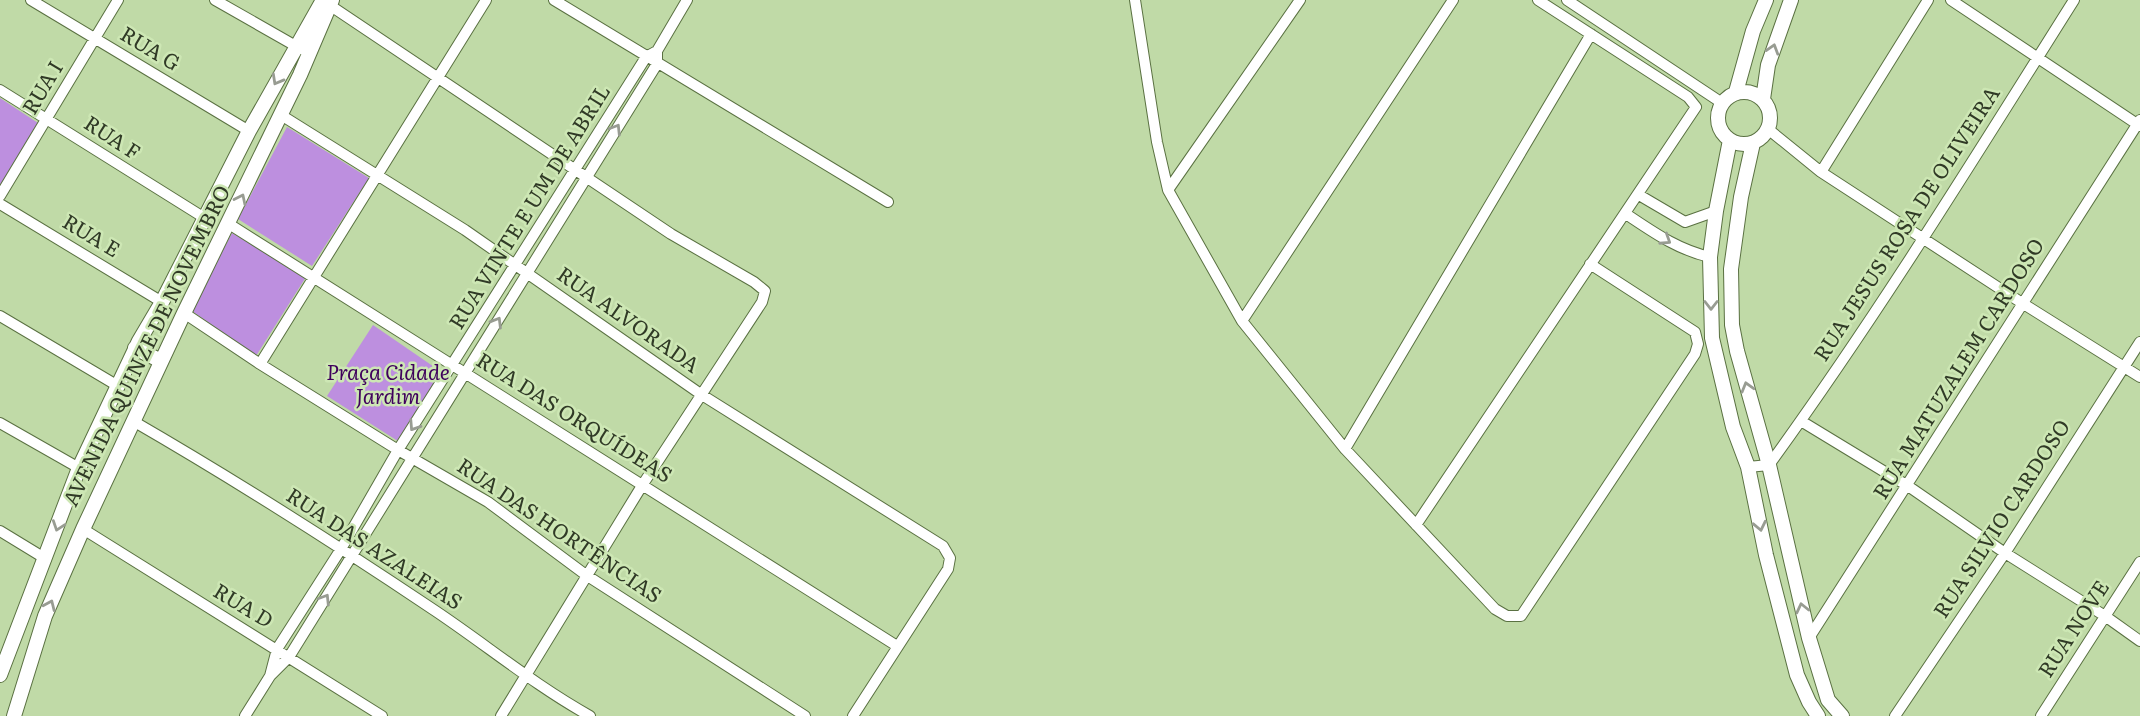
<svg xmlns="http://www.w3.org/2000/svg" width="2140" height="716" font-family="Literata,serif">
	<style>
		.green { fill: #bd8fdf }
		.lines { fill: none; stroke-linecap: round; stroke-linejoin: round }
		.street-casing { stroke: #5a7142; stroke-width: 12 }
		.secondary-casing { stroke: #5a7142; stroke-width: 16 }
		.street { stroke: #fff; stroke-width: 10 }
		.secondary { stroke: #fff; stroke-width: 14 }
		.oneway { stroke: #989c92 }
		.labels { text-anchor: middle; stroke-width: 5; stroke-linejoin: round; paint-order: stroke }
		.street-label { font-size: 21px; fill: #303a26; stroke: #cde7b4 }
		.park-label { font-size: 21px; font-style: italic; fill: #3f005c; stroke: #cde7b4 }
	</style>
	<rect width="100%" height="100%" fill="#c0daa7"/>
	<!-- green -->
	<path class="green" d="M 0,98 L 38,123 L 0,187 Z
		M 287,127 L 369,178 L 312,266 L 238,219 Z
		M 232,233 L 306,277 L 256,356 L 192,311 Z
		M 373,325 L 443,373 L 401,443 L 327,396 Z"/>
	<g class="lines">
		<!-- street casing -->
		<g class="street-casing">
			<path id="street" d="M 31,0 L 249,131
				M 215,0 L 301,49
				M 554,0 L 888,202
				M 1135,0 L 1157,142 L 1168,190 L 1242,321 L 1345,449 L 1495,609 L 1507,616 L 1521,616 L 1695,354 L 1698,344 L 1695,332 L 1590,264
				M 1567,0 L 1722,103
				M 1951,0 L 2140,126
				M 325,2 L 671,234 L 754,282 L 765,291 L 762,302 L 643,484 L 501,716
				M 0,90 L 203,217
				M 281,115 L 465,230 L 702,395 L 943,546 L 950,558 L 948,569 L 853,716
				M 1768,129 L 1821,172 L 2022,303 L 2140,377
				M 1821,172 L 1928,0
				M 1168,190 L 1300,0
				M 1639,195 L 1685,222 L 1716,211
				M 0,196 L 118,0
				M 0,204 L 162,302
				M 1626,214 C 1653,232 1678,250 1710,257
				M 229,224 L 897,646
				M 184,313 L 260,364 L 398,450 L 488,502 L 586,575 L 805,716
				M 0,316 L 118,386
				M 1242,321 L 1453,0
				M 260,364 L 486,0
				M 133,421 C 235,480 334,543 431,608 C 484,643 534,685 590,716
				M 1801,421 L 1908,486 L 2005,553 L 2105,616 L 2140,641
				M 0,423 L 79,468
				M 1345,449 L 1591,34
				M 1748,467 L 1769,465 C 1878,315 1975,157 2074,0
				M 1416,525 L 1696,107 L 1688,97 L 1538,0
				M 83,529 L 382,716
				M 0,531 L 46,559
				M 1809,638 L 2140,120
				M 270,676 L 277,649 L 341,549 L 398,450 L 646,57 L 657,51 L 687,0
				M 245,716 L 270,676 L 289,657 L 657,64 L 657,51
				M 1895,716 L 2005,553 L 2140,342
				M 2041,716 L 2140,562"/>
		</g>
		<!-- secondary casing -->
		<g class="secondary-casing">
			<path id="secondary" d="M1718 118a26 26 0 1 1 52 0a26 26 0 1 1-52 0Z
				M 1736,92 L 1753,31 L 1766,0
				M 1763,99 L 1768,65 L 1791,0
				M 1730,140 L 1716,211 L 1710,257 L 1712,338 L 1733,427 L 1748,467 L 1766,555 L 1797,675 L 1809,702 L 1818,716
				M 1753,143 L 1741,197 L 1731,269 L 1732,325 L 1737,351 L 1769,465 L 1809,638 L 1828,700 L 1842,716
				M 135,348 L 161,361
				M 0,675 L 79,468 L 139,341 L 162,302 L 249,131 L 323,0
				M 14,716 L 45,616 L 83,529 L 184,313 L 300,75 L 332,0"/>
		</g>
		<!-- street -->
		<use href="#street" class="street"/>
		<!-- secondary -->
		<use href="#secondary" class="secondary"/>
	</g>
	<!-- one-way arrows -->
	<defs><path id="oneway-chevron" d="M-2-3.5L2.5 0L-2 3.5" fill="none" stroke-width="1.6" stroke-linecap="round" stroke-linejoin="round" transform="scale(1.75)"/></defs>
	<g class="oneway">
		<use href="#oneway-chevron" transform="translate(1773 49) rotate(-73)"/>
		<use href="#oneway-chevron" transform="translate(277 80) rotate(119)"/>
		<use href="#oneway-chevron" transform="translate(616 129) rotate(-58)"/>
		<use href="#oneway-chevron" transform="translate(241 199) rotate(-64)"/>
		<use href="#oneway-chevron" transform="translate(1666 240) rotate(33)"/>
		<use href="#oneway-chevron" transform="translate(1711 305) rotate(90)"/>
		<use href="#oneway-chevron" transform="translate(497 322) rotate(-59)"/>
		<use href="#oneway-chevron" transform="translate(1747 387) rotate(-106)"/>
		<use href="#oneway-chevron" transform="translate(414 426) rotate(123)"/>
		<use href="#oneway-chevron" transform="translate(58 526) rotate(109)"/>
		<use href="#oneway-chevron" transform="translate(1760 526) rotate(78)"/>
		<use href="#oneway-chevron" transform="translate(325 599) rotate(-58)"/>
		<use href="#oneway-chevron" transform="translate(50 605) rotate(-66)"/>
		<use href="#oneway-chevron" transform="translate(1802 608) rotate(-103)"/>
	</g>
	<g class="labels">
		<!-- street labels -->
		<g class="street-label">
			<text transform="translate(150 49) rotate(31)" y="7">RUA G</text>
			<text transform="translate(43 88) rotate(-59)" y="7">RUA I</text>
			<text transform="translate(112 138) rotate(33)" y="7">RUA F</text>
			<text transform="translate(530 207) rotate(-58)" y="7">RUA VINTE E UM DE ABRIL</text>
			<text transform="translate(1907 224) rotate(-57)" y="7">RUA JESUS ROSA DE OLIVEIRA</text>
			<text transform="translate(91 236) rotate(31)" y="7">RUA E</text>
			<text transform="translate(628 320) rotate(35)" y="7">RUA ALVORADA</text>
			<text transform="translate(147 346) rotate(-64)" y="7">AVENIDA QUINZE DE NOVEMBRO</text>
			<text transform="translate(1959 369) rotate(-58)" y="7">RUA MATUZALEM CARDOSO</text>
			<text transform="translate(574 418) rotate(32)" y="7">RUA DAS ORQUÍDEAS</text>
			<text transform="translate(2002 519) rotate(-57)" y="7">RUA SILVIO CARDOSO</text>
			<text transform="translate(559 531) rotate(34)" y="7">RUA DAS HORTÊNCIAS</text>
			<text transform="translate(374 549) rotate(33)" y="7">RUA DAS AZALEIAS</text>
			<text transform="translate(243 606) rotate(31)" y="7">RUA D</text>
			<text transform="translate(2074 629) rotate(-57)" y="7">RUA NOVE</text>
		</g>
		<!-- park labels -->
		<g class="park-label">
			<text x="388" y="380">Praça Cidade<tspan x="388" dy="24">Jardim</tspan></text>
		</g>
	</g>
</svg>
